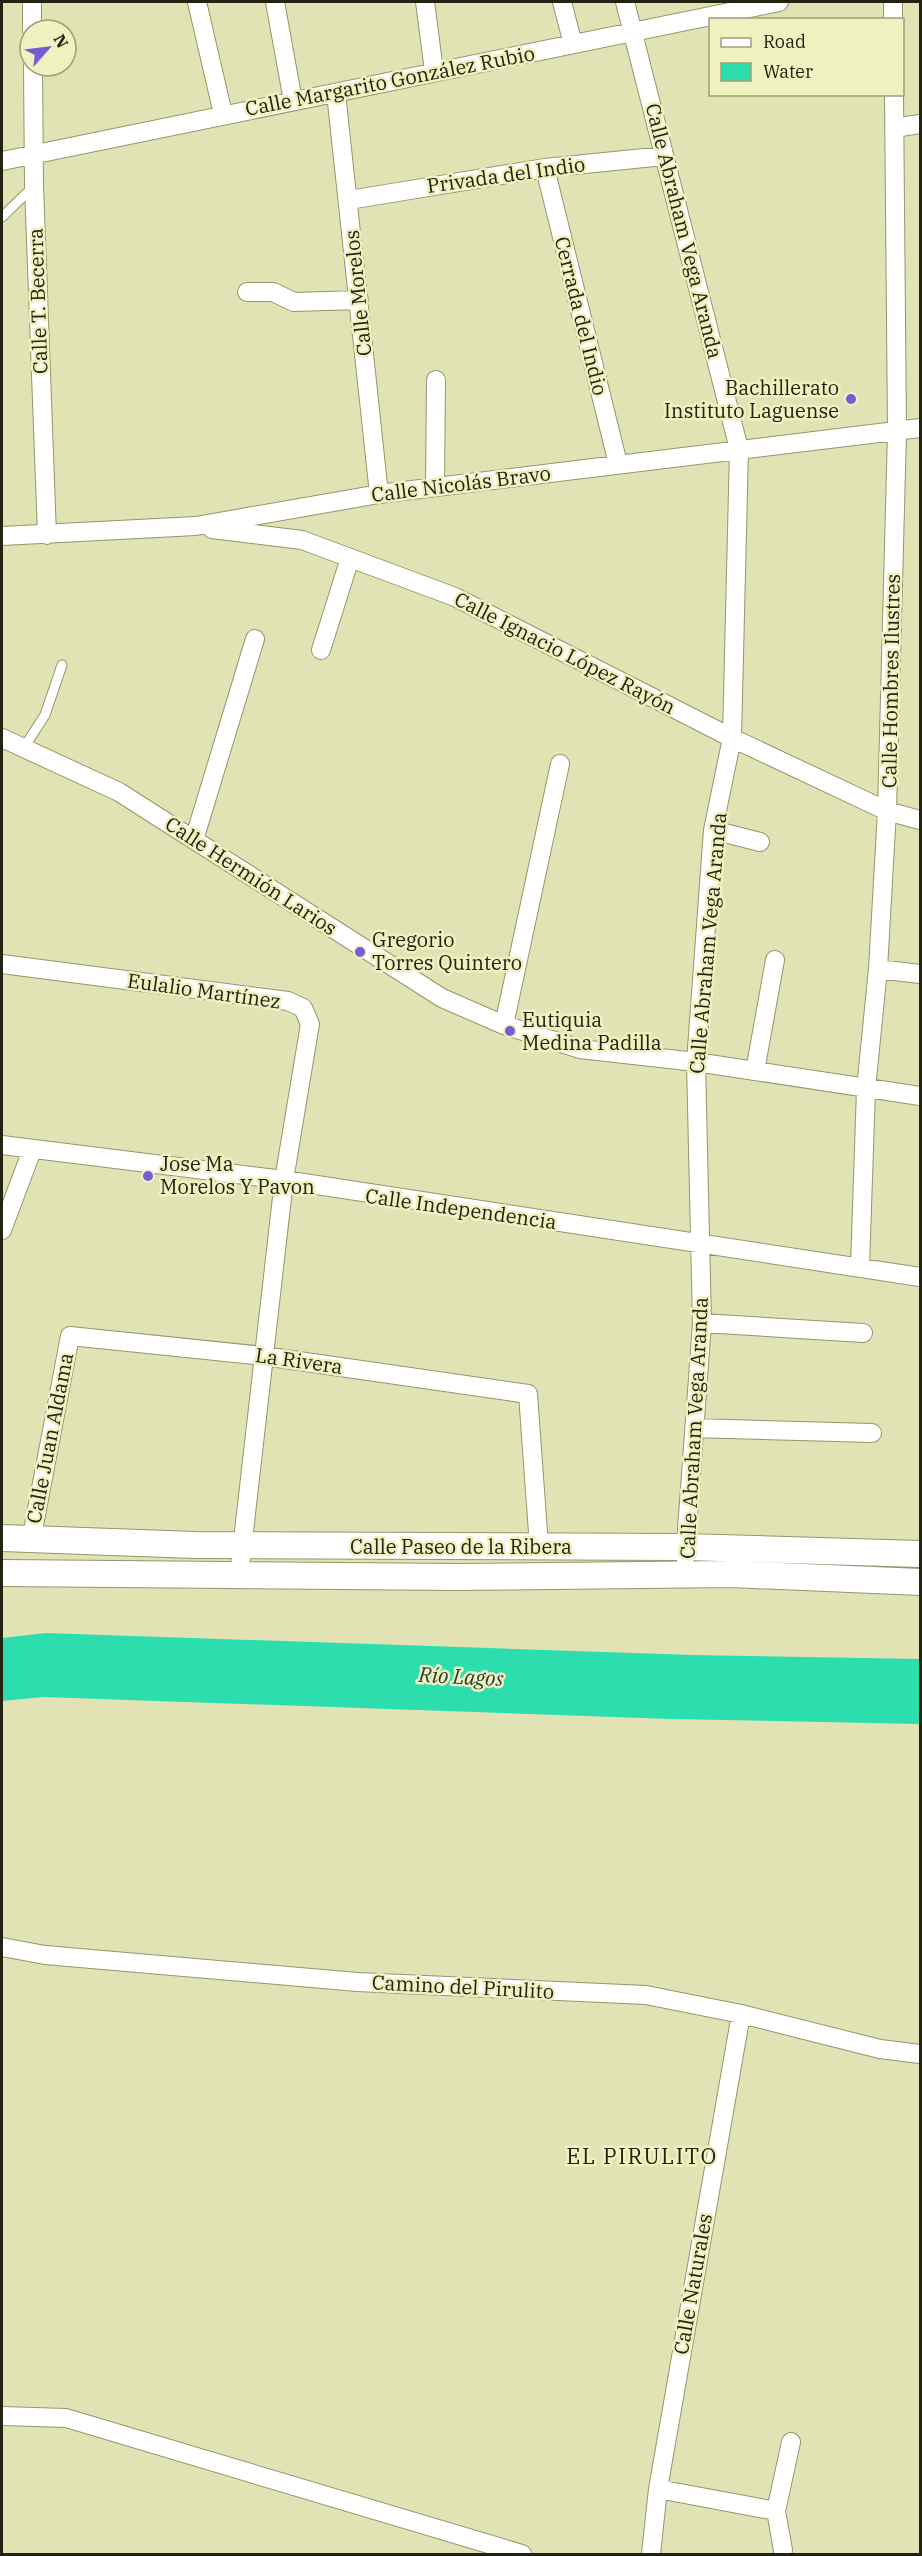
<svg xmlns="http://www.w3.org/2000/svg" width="922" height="2556" font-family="'IBM Plex Serif',serif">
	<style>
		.water { fill: #2cddae }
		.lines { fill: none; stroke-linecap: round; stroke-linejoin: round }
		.lane-casing { stroke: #959669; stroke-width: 11 }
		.street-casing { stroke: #959669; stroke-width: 20 }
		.secondary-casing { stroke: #959669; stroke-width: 28 }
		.lane { stroke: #fff; stroke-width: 9 }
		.street { stroke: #fff; stroke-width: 18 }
		.secondary { stroke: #fff; stroke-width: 26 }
		.poi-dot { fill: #765bd6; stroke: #eff1c0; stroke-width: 2 }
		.labels { text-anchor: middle; stroke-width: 5; stroke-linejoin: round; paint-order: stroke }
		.street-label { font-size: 20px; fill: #232311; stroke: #eff1c0 }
		.poi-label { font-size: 20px; fill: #232311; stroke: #eff1c0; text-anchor: start }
		.water-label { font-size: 21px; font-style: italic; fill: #223c32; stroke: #eff1c0 }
		.quarter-label { font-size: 22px; letter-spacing: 1.5px; fill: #232311; stroke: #eff1c0 }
	</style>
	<rect width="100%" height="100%" fill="#e2e3b4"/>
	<!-- water -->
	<path class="water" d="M 46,1633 L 692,1655 L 920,1659 L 920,1724 L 671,1719 L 44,1697 L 2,1701 L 2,1638 Z"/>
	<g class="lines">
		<!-- lane casing -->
		<g class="lane-casing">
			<path id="lane" d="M 2,217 L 34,186
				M 23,749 L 45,715 L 62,665"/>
		</g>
		<!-- street casing -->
		<g class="street-casing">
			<path id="street" d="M 32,2 L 32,30
				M 197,2 L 223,114
				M 275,2 L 293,101
				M 425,2 L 434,71
				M 562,2 L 573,44
				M 625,2 L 739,449 L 732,738 L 713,830 L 696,1062 L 702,1323 L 685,1557
				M 893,2 L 893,20
				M 33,66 L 34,186 L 47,535
				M 336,93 L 379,494
				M 894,128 L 920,124
				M 2,161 L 779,2
				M 545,168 L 618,464
				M 349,200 L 545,168 L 664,156
				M 247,292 L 273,292 L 294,302 L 359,300
				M 435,487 L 436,380
				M 212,529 L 302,540 L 455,597 L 732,738 L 887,811 L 920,820
				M 2,536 L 196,526 L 379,494 L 920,428
				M 321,650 L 350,558
				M 2,738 L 119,792 L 442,998 L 504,1025 L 580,1049 L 696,1062 L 920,1096
				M 713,830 L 760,842
				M 194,840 L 255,639
				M 2,964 L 288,1001 L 303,1008 L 310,1024 L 284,1180 L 239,1575
				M 878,969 L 920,974
				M 504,1025 L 560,764
				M 755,1071 L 775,960
				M 2,1145 L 284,1180 L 920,1277
				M 2,1230 L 32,1150
				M 860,1267 L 866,1089 L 878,969 L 887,811 L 897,432 L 894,94
				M 702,1323 L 863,1333
				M 694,1428 L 872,1433
				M 31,1541 L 70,1336 L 264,1356 L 528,1394 L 539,1546
				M 2,1947 L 45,1955 L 357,1982 L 646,1995 L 741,2014 L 880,2049 L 920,2054
				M 2,2416 L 66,2418 L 522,2554
				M 658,2489 L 776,2511
				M 783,2550 L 776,2511 L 791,2442
				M 651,2554 L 658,2489 L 741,2014"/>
		</g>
		<!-- secondary casing -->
		<g class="secondary-casing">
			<path id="secondary" d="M 2,1538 L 195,1545 L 685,1547 L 920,1554
				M 2,1573 L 456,1577 L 731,1574 L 920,1582"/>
		</g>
		<!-- lane -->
		<use href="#lane" class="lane"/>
		<!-- street -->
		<use href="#street" class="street"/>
		<!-- secondary -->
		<use href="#secondary" class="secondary"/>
	</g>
	<!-- markers -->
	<g class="poi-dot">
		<circle cx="851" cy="399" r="6"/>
		<circle cx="360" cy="952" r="6"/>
		<circle cx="510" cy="1031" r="6"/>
		<circle cx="148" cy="1176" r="6"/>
	</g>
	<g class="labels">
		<!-- street labels -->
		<g class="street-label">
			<text transform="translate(390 81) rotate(-11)" y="7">Calle Margarito González Rubio</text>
			<text transform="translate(506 175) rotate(-8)" y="7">Privada del Indio</text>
			<text transform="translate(684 231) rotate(76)" y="7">Calle Abraham Vega Aranda</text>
			<text transform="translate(358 293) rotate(-96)" y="7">Calle Morelos</text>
			<text transform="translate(38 301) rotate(-92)" y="7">Calle T. Becerra</text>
			<text transform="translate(581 316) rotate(76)" y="7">Cerrada del Indio</text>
			<text transform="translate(461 484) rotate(-7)" y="7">Calle Nicolás Bravo</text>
			<text transform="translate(565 653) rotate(27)" y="7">Calle Ignacio López Rayón</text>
			<text transform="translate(891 681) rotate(-89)" y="7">Calle Hombres Ilustres</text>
			<text transform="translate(251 876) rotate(33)" y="7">Calle Hermión Larios</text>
			<text transform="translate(708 943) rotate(-85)" y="7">Calle Abraham Vega Aranda</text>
			<text transform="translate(204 991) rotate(8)" y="7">Eulalio Martínez</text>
			<text transform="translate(461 1209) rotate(8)" y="7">Calle Independencia</text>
			<text transform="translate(299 1361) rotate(8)" y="7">La Rivera</text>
			<text transform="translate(694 1428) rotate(-87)" y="7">Calle Abraham Vega Aranda</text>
			<text transform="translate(50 1438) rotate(-79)" y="7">Calle Juan Aldama</text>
			<text x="461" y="1554">Calle Paseo de la Ribera</text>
			<text transform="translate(463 1987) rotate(3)" y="7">Camino del Pirulito</text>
			<text transform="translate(693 2284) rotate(-80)" y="7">Calle Naturales</text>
		</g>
		<!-- poi labels -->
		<g class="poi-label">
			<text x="839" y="395" text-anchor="end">Bachillerato<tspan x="839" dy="23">Instituto Laguense</tspan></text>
			<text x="372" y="947">Gregorio<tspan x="372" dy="23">Torres Quintero</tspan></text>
			<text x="522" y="1027">Eutiquia<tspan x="522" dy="23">Medina Padilla</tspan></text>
			<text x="160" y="1171">Jose Ma<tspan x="160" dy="23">Morelos Y Pavon</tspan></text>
		</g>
		<!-- water labels -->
		<g class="water-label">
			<text transform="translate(461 1677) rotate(3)" y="7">Río Lagos</text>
		</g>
		<!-- quarter labels -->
		<g class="quarter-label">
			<text x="642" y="2164">EL PIRULITO</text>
		</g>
	</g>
	<!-- border -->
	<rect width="922" height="2556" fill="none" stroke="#232311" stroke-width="6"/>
	<!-- legend -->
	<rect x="709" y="18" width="195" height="78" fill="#eff1c0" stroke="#9d9f7a" stroke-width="1.5"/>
	<rect x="721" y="38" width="30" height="9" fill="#ffffff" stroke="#9d9f7a" stroke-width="1.5"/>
	<text x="763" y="48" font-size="18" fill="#232311">Road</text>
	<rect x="721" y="63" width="30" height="18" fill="#2cddae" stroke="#9d9f7a" stroke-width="1.5"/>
	<text x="763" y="78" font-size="18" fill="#232311">Water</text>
	<!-- north arrow -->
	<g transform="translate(48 48) rotate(62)"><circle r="28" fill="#eff1c0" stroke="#9d9f7a" stroke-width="1.5"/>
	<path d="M0-4.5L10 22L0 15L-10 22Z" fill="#765bd6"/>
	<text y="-9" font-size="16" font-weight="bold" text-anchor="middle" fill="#232311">N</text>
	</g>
</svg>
